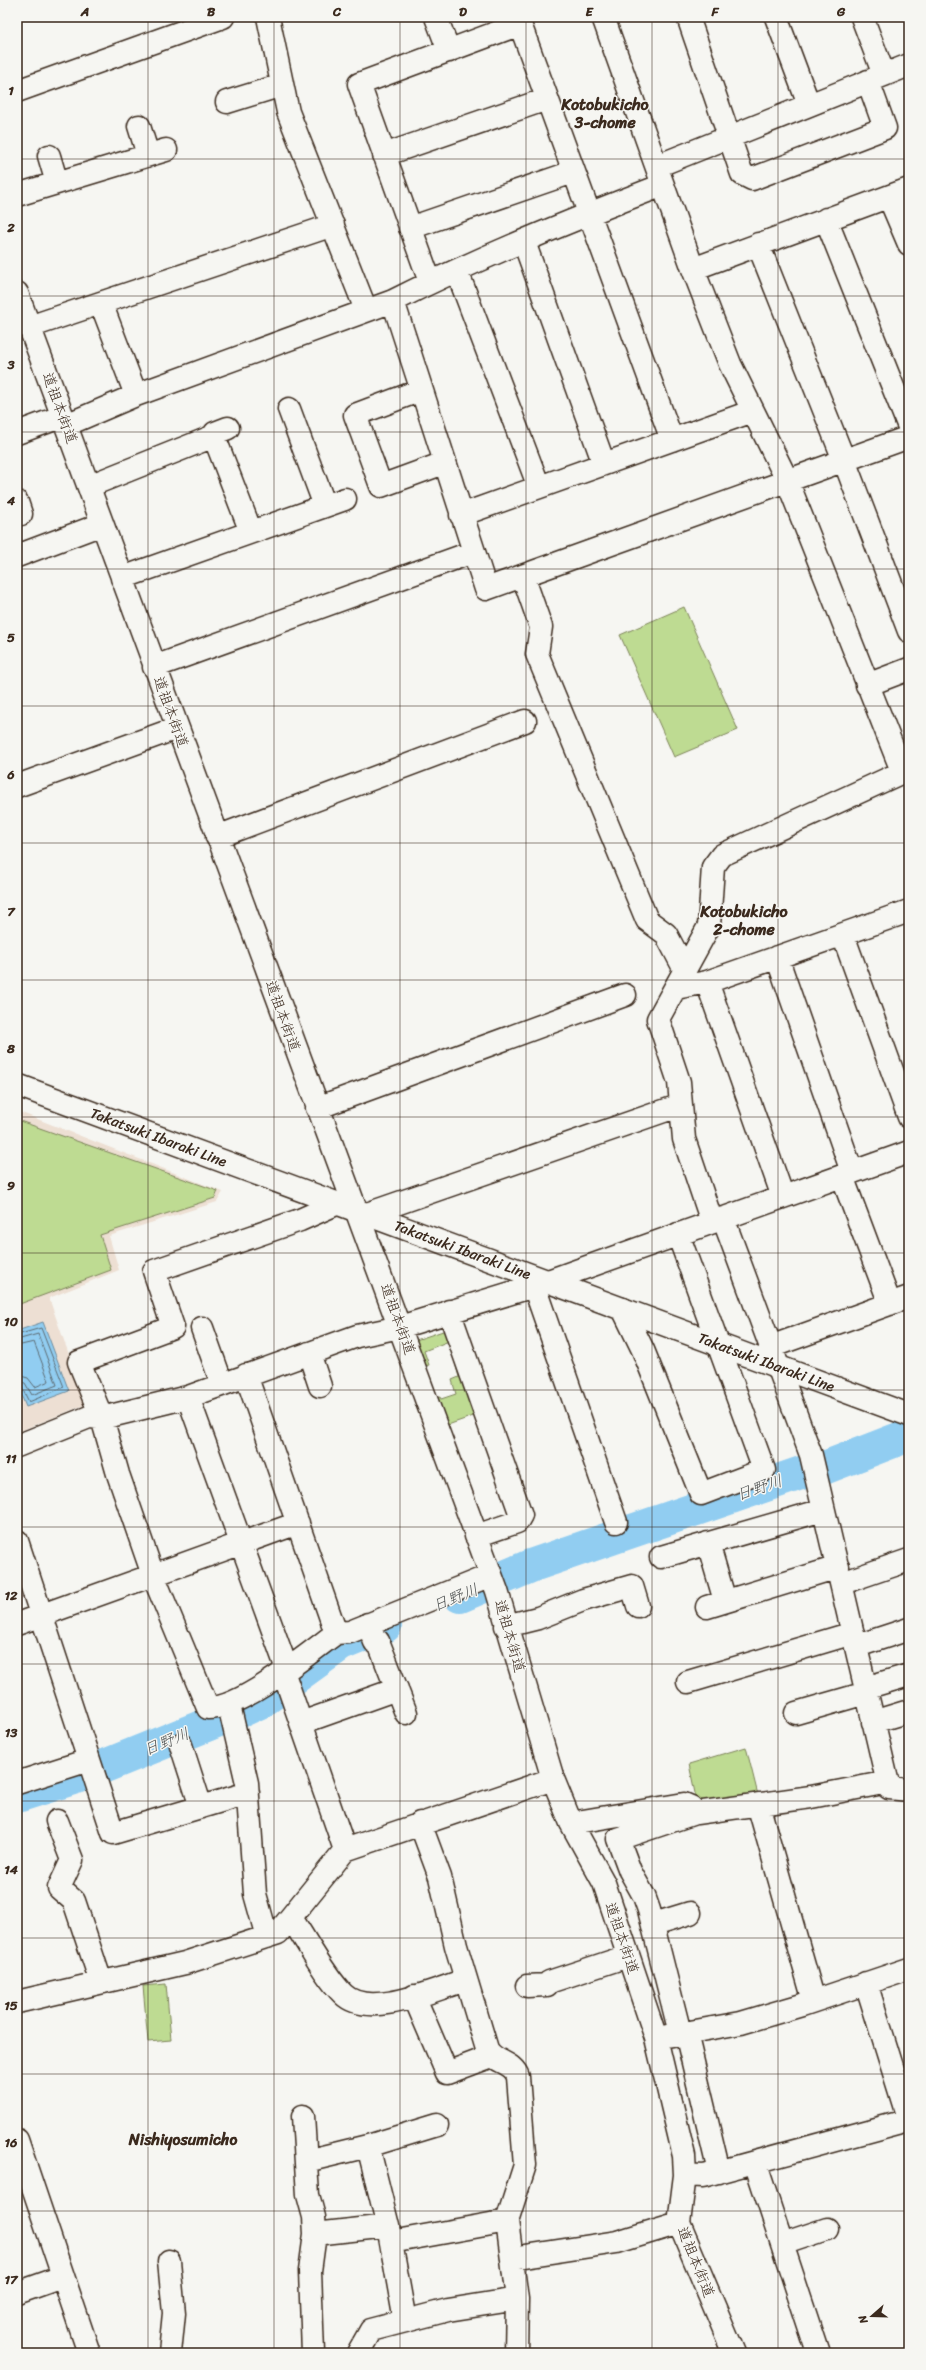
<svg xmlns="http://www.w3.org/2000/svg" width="926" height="2370" font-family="Sriracha,'Klee One',sans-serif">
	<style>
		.built { fill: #eddfd3 }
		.green { fill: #bedb92; stroke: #7c8258 }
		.water { fill: #91cdf1; stroke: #6f8c9d }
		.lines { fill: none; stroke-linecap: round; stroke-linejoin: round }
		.shore { stroke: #5d6b72; stroke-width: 1 }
		.river { stroke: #91cdf1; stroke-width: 34 }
		.minor-casing { stroke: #3b2a1e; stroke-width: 25 }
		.major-casing { stroke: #3b2a1e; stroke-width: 25 }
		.minor { stroke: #f6f6f2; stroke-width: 22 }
		.major { stroke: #f6f6f2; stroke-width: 22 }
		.grid { fill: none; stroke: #3b2a1e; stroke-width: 1; stroke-opacity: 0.55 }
		.labels { text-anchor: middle; stroke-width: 3; stroke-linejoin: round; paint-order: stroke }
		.street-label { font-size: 15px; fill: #3b2a1e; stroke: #f6f6f2 }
		.neighbourhood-label { font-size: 16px; font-weight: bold; fill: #3b2a1e; stroke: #f6f6f2 }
		.water-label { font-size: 16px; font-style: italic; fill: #505353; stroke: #f6f6f2 }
		.neatline { fill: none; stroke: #3b2a1e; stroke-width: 1.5 }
		.grid-label { font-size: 13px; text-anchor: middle; font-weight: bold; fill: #3b2a1e }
	</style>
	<rect width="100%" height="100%" fill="#f6f6f2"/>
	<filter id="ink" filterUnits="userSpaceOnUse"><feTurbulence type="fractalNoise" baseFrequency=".025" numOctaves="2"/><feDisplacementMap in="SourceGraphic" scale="8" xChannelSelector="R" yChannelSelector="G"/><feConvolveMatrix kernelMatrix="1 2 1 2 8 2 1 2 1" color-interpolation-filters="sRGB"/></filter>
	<g filter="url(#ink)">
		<!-- built -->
		<path class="built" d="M 17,1111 L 223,1192 L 217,1202 L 109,1236 L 119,1270 L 49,1298 L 85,1400 L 84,1405 L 17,1432 Z"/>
		<!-- green -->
		<path class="green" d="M 684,607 L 738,730 L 674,757 L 620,635 Z
			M 17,1120 L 218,1191 L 215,1198 L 100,1235 L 111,1270 L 17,1305 Z
			M 449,1329 L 479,1414 L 445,1426 L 435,1399 L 440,1397 L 441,1399 L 456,1394 L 452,1380 L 459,1377 L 449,1341 L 424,1351 L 429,1365 L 421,1367 L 413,1345 L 416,1340 Z
			M 746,1747 L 759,1799 L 697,1803 L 689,1764 Z
			M 166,1984 L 171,2040 L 148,2042 L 143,1986 Z"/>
		<!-- water -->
		<path class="water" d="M 43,1322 L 69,1391 L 26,1407 L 17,1385 L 17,1331 Z"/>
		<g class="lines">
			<!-- shore -->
			<path class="shore" d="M 17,1335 L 41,1328 L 64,1387 L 29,1402 L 22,1388 L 17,1386
				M 17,1340 L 38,1334 L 57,1385 L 32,1395 L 25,1383 L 17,1381
				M 17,1346 L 34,1342 L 49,1381 L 35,1387 L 28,1378 L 17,1375"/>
			<!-- river -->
			<path class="river" d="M 460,1596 L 533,1565 L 804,1472 L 824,1468 L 909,1435
				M 17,1796 L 85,1774 L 236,1713 L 262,1701 L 341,1644 L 385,1626"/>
			<!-- minor casing -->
			<g class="minor-casing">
				<path id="minor" d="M 268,17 L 288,112 L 366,310
					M 436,17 L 449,51
					M 603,17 L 693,269 L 730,364 L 787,480 L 902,771
					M 688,17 L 742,174 L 752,179 L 885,128 L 868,81
					M 776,17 L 809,105
					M 862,17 L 884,75
					M 17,91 L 223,17
					M 227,102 L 282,85
					M 139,126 L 148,155
					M 384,155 L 547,99
					M 49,156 L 57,183
					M 657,166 L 909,65
					M 17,195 L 166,150
					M 889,197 L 909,244
					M 826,219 L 909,427
					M 410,228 L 573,172
					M 524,242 L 604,464
					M 758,244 L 844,460 L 909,631
					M 693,269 L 909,189
					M 457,271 L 539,487
					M 430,282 L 359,84 L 520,24 L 672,440
					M 17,293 L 497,1591 L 553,1779 L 571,1823 L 604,1883 L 656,2038 L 684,2156 L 685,2175 L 679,2223 L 734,2353
					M 393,301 L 486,589 L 909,437
					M 101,303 L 136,395
					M 29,327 L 333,225
					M 421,390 L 355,415 L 381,486 L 444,463
					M 289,409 L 325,506
					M 66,425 L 136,395 L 393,301 C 480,257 572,220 663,185
					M 17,433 L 63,416
					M 214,436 L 251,532
					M 89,486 L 214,436 L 215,433 L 228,428
					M 17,502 L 21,514
					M 461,515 L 753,411
					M 17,556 L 102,524
					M 523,576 L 541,627 L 537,654 L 647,920 L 666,934 L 685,970
					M 122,578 L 345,499
					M 154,667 L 473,552
					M 867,685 L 909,669
					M 17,786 L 177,728
					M 217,837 L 525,721
					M 843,935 L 909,1117
					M 777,957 L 852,1172
					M 707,982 L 783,1197
					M 676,988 L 707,982 L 909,911
					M 317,1108 L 625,995
					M 842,1176 L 890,1304
					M 336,1204 L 300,1220 L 154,1271 L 173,1327 L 79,1362 L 102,1418 L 118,1474 L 153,1575 L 208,1708 C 241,1709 308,1654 336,1633 L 350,1632 L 491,1575
					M 367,1214 L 681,1105
					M 723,1218 L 811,1455 L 889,1788 L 909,1790
					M 712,1222 L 684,1139 L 679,1082 L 658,1019 L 709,926 L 713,867 L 722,855 L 909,769
					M 534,1286 L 616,1522
					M 623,1309 L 643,1350 L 701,1494 L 764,1470 L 678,1234
					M 449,1311 L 521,1515 L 517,1522 L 476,1536
					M 202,1328 L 222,1384
					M 770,1347 L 909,1297
					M 309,1353 L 320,1386
					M 246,1375 L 336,1633
					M 188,1397 L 287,1669
					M 17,1446 L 89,1417 L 102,1418 L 188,1397 L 357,1336 L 400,1327 L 534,1286 L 909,1152
					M 17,1541 L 113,1833 L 248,1793
					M 708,1543 L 725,1601
					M 661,1557 L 823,1510
					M 842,1583 L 909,1560
					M 707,1607 L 838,1567
					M 17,1624 L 298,1523
					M 368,1624 L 375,1642 L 378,1641 L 406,1713
					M 506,1626 L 538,1618 L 583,1600 L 632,1586 L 638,1606
					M 857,1646 L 909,1629
					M 283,1671 L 345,1850
					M 688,1682 L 853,1633
					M 865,1688 L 909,1675
					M 229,1705 L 247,1783 L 255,1894 L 267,1937
					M 796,1713 L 866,1693
					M 873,1722 L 909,1711
					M 301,1723 L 397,1689
					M 181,1745 L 201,1807
					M 17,1783 L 89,1760
					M 758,1804 L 814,2001
					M 57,1821 L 72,1860 L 59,1888 L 74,1901 L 101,1982
					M 420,1823 L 440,1877 L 456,1946 L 487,2049 C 494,2063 513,2061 518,2077 L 525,2165 L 507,2221 L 517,2299 L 516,2353
					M 571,1823 L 684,1804 L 691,1807 L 696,1813 L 811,1797 L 888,1782
					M 291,1918 C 307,1941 323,1974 343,1994 C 369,2020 435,1989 466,1980
					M 654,1924 L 690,1913
					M 866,1983 L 909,2121
					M 527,1986 L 547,1985 L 549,1982 L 628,1956
					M 414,1996 L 447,2073 L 492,2056
					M 17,2002 L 185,1963 L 278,1933 L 345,1850 L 553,1779
					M 680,2033 L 649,1910 L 644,1896 L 630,1871 L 618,1839 L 692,1814
					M 686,2033 L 719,2172
					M 667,2036 L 741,2023 L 802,2005 L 909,1969
					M 303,2116 L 308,2195 L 314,2217 L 315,2234 L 310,2271 L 313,2353
					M 17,2140 L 89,2353
					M 368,2146 L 388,2226 L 405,2321
					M 306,2161 L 368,2146 L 437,2125
					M 755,2162 L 818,2353
					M 685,2175 L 703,2176 L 909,2120
					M 315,2234 L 388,2226
					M 391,2242 L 507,2221
					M 782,2244 L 827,2229
					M 512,2258 L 617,2242 L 679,2223
					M 169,2261 L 174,2313 L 170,2353
					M 17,2293 L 62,2277
					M 358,2353 L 371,2330 L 448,2310 L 517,2299"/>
			</g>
			<!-- major casing -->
			<g class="major-casing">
				<g id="major">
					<path id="s1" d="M 17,1085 L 909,1415"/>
				</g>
			</g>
			<!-- minor -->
			<use href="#minor" class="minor"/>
			<!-- major -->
			<use href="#major" class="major"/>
		</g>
	</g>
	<!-- grid -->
	<path class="grid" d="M 148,17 L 148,2353M 274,17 L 274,2353M 400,17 L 400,2353M 526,17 L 526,2353M 652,17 L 652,2353M 778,17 L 778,2353M 17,159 L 909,159M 17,296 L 909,296M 17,432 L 909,432M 17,569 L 909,569M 17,706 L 909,706M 17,843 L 909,843M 17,980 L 909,980M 17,1117 L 909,1117M 17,1253 L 909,1253M 17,1390 L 909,1390M 17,1527 L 909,1527M 17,1664 L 909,1664M 17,1801 L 909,1801M 17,1938 L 909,1938M 17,2074 L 909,2074M 17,2211 L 909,2211"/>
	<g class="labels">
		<!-- street labels -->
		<g class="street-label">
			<text transform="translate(60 408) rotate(70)" y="5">道祖本街道</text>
			<text transform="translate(171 712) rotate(70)" y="5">道祖本街道</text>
			<text transform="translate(283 1016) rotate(70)" y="5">道祖本街道</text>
			<text dy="5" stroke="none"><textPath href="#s1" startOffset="151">Takatsuki Ibaraki Line</textPath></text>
			<text dy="5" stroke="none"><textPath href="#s1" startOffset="475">Takatsuki Ibaraki Line</textPath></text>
			<text transform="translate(398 1319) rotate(70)" y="5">道祖本街道</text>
			<text dy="5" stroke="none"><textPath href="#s1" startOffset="799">Takatsuki Ibaraki Line</textPath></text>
			<text transform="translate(510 1636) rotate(74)" y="5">道祖本街道</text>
			<text transform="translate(622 1938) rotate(71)" y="5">道祖本街道</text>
			<text transform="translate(696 2262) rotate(68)" y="5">道祖本街道</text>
		</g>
		<!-- neighbourhood labels -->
		<g class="neighbourhood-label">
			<text x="605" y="110">Kotobukicho<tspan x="605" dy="18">3-chome</tspan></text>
			<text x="744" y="917">Kotobukicho<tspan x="744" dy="18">2-chome</tspan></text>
			<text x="183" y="2145">Nishiyosumicho</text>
		</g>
		<!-- water labels -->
		<g class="water-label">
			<text transform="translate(759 1487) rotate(-19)" y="6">日野川</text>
			<text transform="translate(455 1597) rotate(-22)" y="6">日野川</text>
			<text transform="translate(166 1741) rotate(-22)" y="6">日野川</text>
		</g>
	</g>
	<!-- margin -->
	<rect width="926" height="2370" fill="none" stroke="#f6f6f2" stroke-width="44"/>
	<!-- north arrow -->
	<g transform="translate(872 2316) rotate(250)" stroke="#f6f6f2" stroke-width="3" paint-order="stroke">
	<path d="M0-3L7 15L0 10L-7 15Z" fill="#3b2a1e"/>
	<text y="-6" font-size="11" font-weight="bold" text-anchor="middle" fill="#3b2a1e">N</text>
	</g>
	<rect x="22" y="22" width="882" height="2326" class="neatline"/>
	<g class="grid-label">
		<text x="85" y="16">A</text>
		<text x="211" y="16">B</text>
		<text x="337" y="16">C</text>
		<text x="463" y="16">D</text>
		<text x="589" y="16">E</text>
		<text x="715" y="16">F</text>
		<text x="841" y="16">G</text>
		<text x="11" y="95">1</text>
		<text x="11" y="232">2</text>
		<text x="11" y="369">3</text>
		<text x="11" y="505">4</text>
		<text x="11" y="642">5</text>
		<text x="11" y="779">6</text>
		<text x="11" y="916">7</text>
		<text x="11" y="1053">8</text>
		<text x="11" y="1190">9</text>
		<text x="11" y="1326">10</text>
		<text x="11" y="1463">11</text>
		<text x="11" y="1600">12</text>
		<text x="11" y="1737">13</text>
		<text x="11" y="1874">14</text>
		<text x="11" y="2010">15</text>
		<text x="11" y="2147">16</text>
		<text x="11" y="2284">17</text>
	</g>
</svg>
